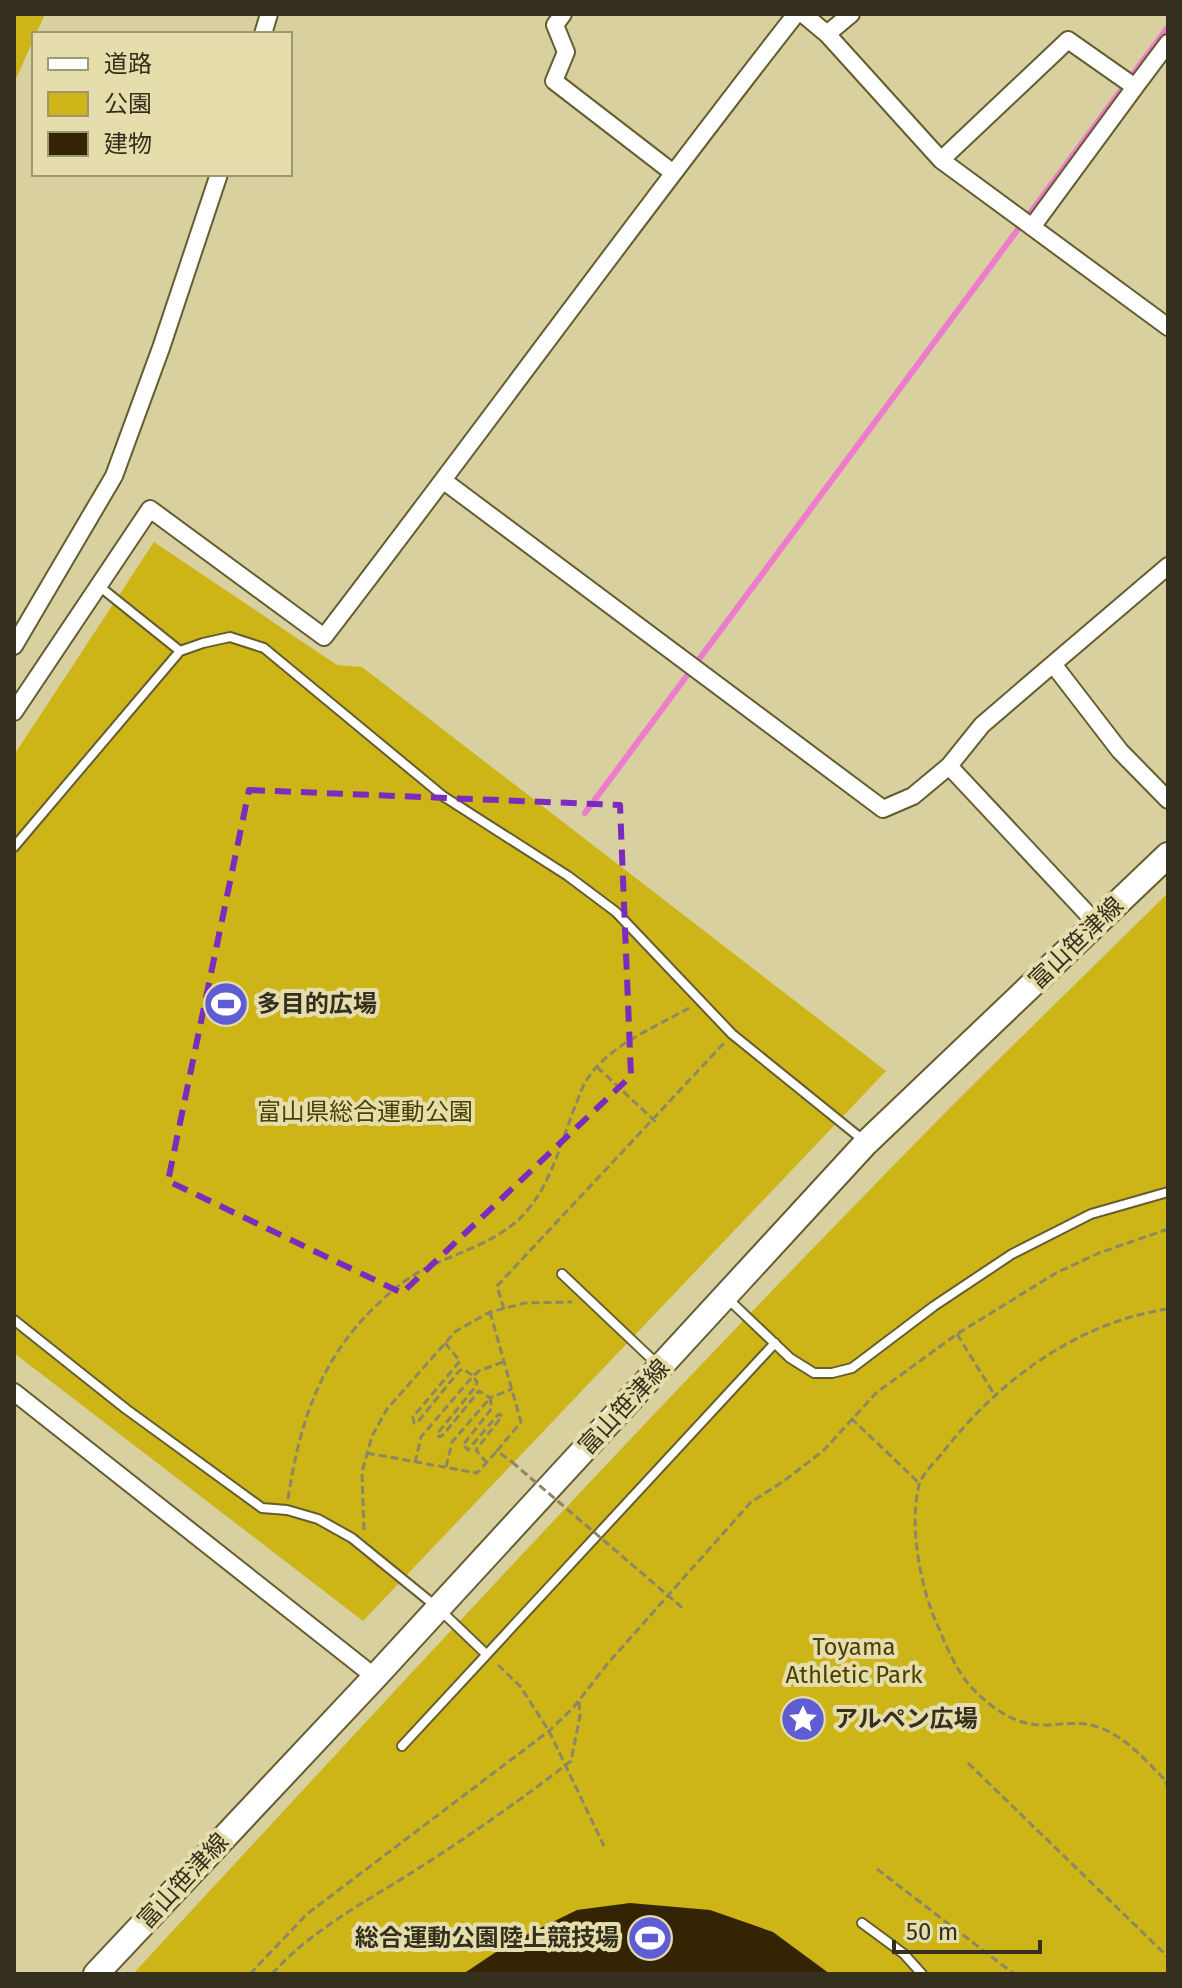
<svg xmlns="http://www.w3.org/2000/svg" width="1182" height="1988" font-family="'Fira Sans','Noto Sans JP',sans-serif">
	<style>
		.green { fill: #cdb518 }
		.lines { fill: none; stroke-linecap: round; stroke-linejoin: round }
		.stream { stroke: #ed7dcc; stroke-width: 6 }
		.building { fill: #352404 }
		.lane-casing { stroke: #655d30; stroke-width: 12 }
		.street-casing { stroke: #655d30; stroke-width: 20 }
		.primary-casing { stroke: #655d30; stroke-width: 28 }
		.path { stroke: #8d8764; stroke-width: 3; stroke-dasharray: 8 4; stroke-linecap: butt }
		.lane { stroke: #fff; stroke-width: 8 }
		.street { stroke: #fff; stroke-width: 16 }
		.primary { stroke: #fff; stroke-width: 24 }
		.path-bridge { stroke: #8d8764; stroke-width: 3; stroke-dasharray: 8 4; stroke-linecap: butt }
		.marked { fill: none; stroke: #7b2cbf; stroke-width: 6; stroke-dasharray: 16 10; stroke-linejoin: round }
		.labels { text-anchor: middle; stroke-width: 8; stroke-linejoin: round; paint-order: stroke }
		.street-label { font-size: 24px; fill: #34301d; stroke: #e5ddab }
		.poi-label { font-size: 24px; font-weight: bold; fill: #34301d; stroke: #e5ddab; text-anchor: start }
		.park-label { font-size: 24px; fill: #4a4000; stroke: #e5ddab }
	</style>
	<rect width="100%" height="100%" fill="#d8d09f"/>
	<!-- green -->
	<path class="green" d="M 14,14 L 45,14 L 14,83 Z
		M 154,542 L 337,665 L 362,667 L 886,1071 L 363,1621 L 14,1353 L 14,755 Z
		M 1168,893 L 1168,1974 L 133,1974 C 383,1703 633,1432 890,1169 C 981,1075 1075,985 1168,893 Z"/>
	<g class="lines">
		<!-- stream -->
		<path class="stream" d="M 585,813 L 1168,27"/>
	</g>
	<!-- building -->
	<path class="building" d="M 630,1903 L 710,1910 L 773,1932 L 830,1974 L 463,1974 L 508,1944 L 577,1910 Z"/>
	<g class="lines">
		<!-- lane casing -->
		<g class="lane-casing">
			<path id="lane" d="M 99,586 L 180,651
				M 14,847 L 180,651 L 203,643 L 230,637 L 264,648 L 443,796 L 568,876 L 616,912 L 732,1034 L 863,1140
				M 562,1274 L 657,1364
				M 726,1297 L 790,1358 L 814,1373 L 832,1373 L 852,1368 L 934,1306 L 1012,1254 L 1091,1214 L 1168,1192
				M 14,1320 L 126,1409 L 262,1508 L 287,1510 L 318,1519 L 352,1538 L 438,1608 L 486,1654
				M 402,1746 L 775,1343
				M 862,1923 L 904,1954 L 922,1974"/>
		</g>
		<!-- street casing -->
		<g class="street-casing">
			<path id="street" d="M 563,14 L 555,25 L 566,52 L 554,81 L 672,172
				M 803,14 L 827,34 L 941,160 L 1168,327
				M 263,34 L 269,14
				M 827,34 L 851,14
				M 1135,87 L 1168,43
				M 941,160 L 1068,40 L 1135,87 L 1032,227
				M 444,481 L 883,809 L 913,796 L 949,766 L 1096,923
				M 14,646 L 114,476 L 161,348 L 219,174
				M 1053,664 L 1168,566
				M 14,712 L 150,509 L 324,637 C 483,430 635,219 796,14
				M 949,766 L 982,725 L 1053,664 L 1120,751 L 1168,800
				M 14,1392 L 375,1677"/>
		</g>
		<!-- primary casing -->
		<g class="primary-casing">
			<path id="primary" d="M 96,1974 L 375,1677 L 866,1143 L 1168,855"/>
		</g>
		<!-- path -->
		<path class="path" d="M 597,1067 L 658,1124
			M 504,1309 L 497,1286 L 724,1043
			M 1168,1309 C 1078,1322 998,1381 944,1451 C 936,1461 922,1474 919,1485 C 909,1525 920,1585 936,1622 C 947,1647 957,1675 978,1694 C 996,1711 1016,1724 1041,1725 C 1062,1725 1080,1720 1101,1728 C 1128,1739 1146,1761 1166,1781 L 1168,1780
			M 490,1312 L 521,1422 L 497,1451 L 512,1462
			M 957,1334 L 994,1394
			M 503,1362 L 479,1371 L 473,1376 L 477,1382 L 476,1386 L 437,1434 L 439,1437 L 443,1435 L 479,1391 L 490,1398 L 512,1389
			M 851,1418 L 918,1482
			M 367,1453 L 477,1473 L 497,1451
			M 415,1463 L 421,1437 L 473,1376 L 463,1369 L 459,1371 L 417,1423 L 414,1423 L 413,1417 L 460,1361 L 445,1343
			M 487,1463 L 476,1450 L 502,1416 L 499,1414 L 496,1417 L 468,1450 L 463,1445 L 492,1408 L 490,1398
			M 446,1467 L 452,1442 L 490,1398
			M 288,1499 C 299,1424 321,1357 377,1305 C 391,1291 408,1277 426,1268 C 459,1252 500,1241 525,1213 C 551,1184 560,1145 574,1109 C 578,1100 581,1089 586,1081 C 607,1046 654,1028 689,1008
			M 364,1530 L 362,1472 L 372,1436 L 387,1409 L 456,1331 L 490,1312 L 525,1303 L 572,1302
			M 498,1665 L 520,1686 L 549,1731 L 604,1846
			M 968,1763 L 1168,1957
			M 1166,1781 L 1168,1791
			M 877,1869 L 1014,1974
			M 250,1974 L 307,1914 L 549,1731 L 573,1708 L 609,1662 L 751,1502 L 784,1481 L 824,1450 L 876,1393 L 957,1334 L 1056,1273 L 1099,1253 L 1168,1229
			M 272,1974 C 311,1930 367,1901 416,1870 C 469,1836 521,1800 571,1761 L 580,1716 L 579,1701"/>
		<!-- lane -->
		<use href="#lane" class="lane"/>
		<!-- street -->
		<use href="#street" class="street"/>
		<!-- primary -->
		<use href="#primary" class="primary"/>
		<!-- path-bridge -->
		<path class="path-bridge" d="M 512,1462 L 685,1610"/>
	</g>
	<!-- marked area -->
	<path class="marked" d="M 249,790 L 620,805 L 631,1076 L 402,1293 L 168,1181 Z"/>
	<!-- icons -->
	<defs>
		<g id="stadium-disc" transform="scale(2.3)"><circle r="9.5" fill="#5f5cd4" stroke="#e5ddab"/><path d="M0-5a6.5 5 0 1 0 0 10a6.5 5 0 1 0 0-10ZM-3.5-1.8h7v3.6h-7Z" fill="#fff"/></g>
		<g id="sight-disc" transform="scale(2.3)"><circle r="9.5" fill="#5f5cd4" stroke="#e5ddab"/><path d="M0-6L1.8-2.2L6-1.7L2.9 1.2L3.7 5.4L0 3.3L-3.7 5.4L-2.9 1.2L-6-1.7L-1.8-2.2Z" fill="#fff"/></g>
	</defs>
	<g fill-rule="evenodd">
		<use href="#stadium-disc" x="226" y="1004"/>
		<use href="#sight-disc" x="803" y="1719"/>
		<use href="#stadium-disc" x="650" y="1938"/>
	</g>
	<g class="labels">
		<!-- street labels -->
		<g class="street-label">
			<text transform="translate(1076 943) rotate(-44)" y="8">富山笹津線</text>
			<text transform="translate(624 1407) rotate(-47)" y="8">富山笹津線</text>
			<text transform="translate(183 1881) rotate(-47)" y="8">富山笹津線</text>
		</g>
		<!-- poi labels -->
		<g class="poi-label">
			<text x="257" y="1012">多目的広場</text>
			<text x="834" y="1727">アルペン広場</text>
			<text x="619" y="1946" text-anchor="end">総合運動公園陸上競技場</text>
		</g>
		<!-- park labels -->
		<g class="park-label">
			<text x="365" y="1120">富山県総合運動公園</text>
			<text x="854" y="1655">Toyama<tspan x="854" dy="28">Athletic Park</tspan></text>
		</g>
	</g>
	<!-- border -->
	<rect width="1182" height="1988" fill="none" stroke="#34301d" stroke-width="32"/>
	<!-- legend -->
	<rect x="32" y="32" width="260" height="144" fill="#e5ddab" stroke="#9e9872" stroke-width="2"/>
	<rect x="48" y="58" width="40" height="12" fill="#ffffff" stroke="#9e9872" stroke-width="2"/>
	<text x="104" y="72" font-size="24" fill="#34301d">道路</text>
	<rect x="48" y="92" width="40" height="24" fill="#cdb518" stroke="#9e9872" stroke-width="2"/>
	<text x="104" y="112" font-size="24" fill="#34301d">公園</text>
	<rect x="48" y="132" width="40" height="24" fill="#352404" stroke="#9e9872" stroke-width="2"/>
	<text x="104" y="152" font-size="24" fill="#34301d">建物</text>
	<!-- scale -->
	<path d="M894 1940v12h146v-12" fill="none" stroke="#34301d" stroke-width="4"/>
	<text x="906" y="1940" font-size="24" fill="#34301d" stroke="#e5ddab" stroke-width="6" paint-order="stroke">50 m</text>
</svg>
